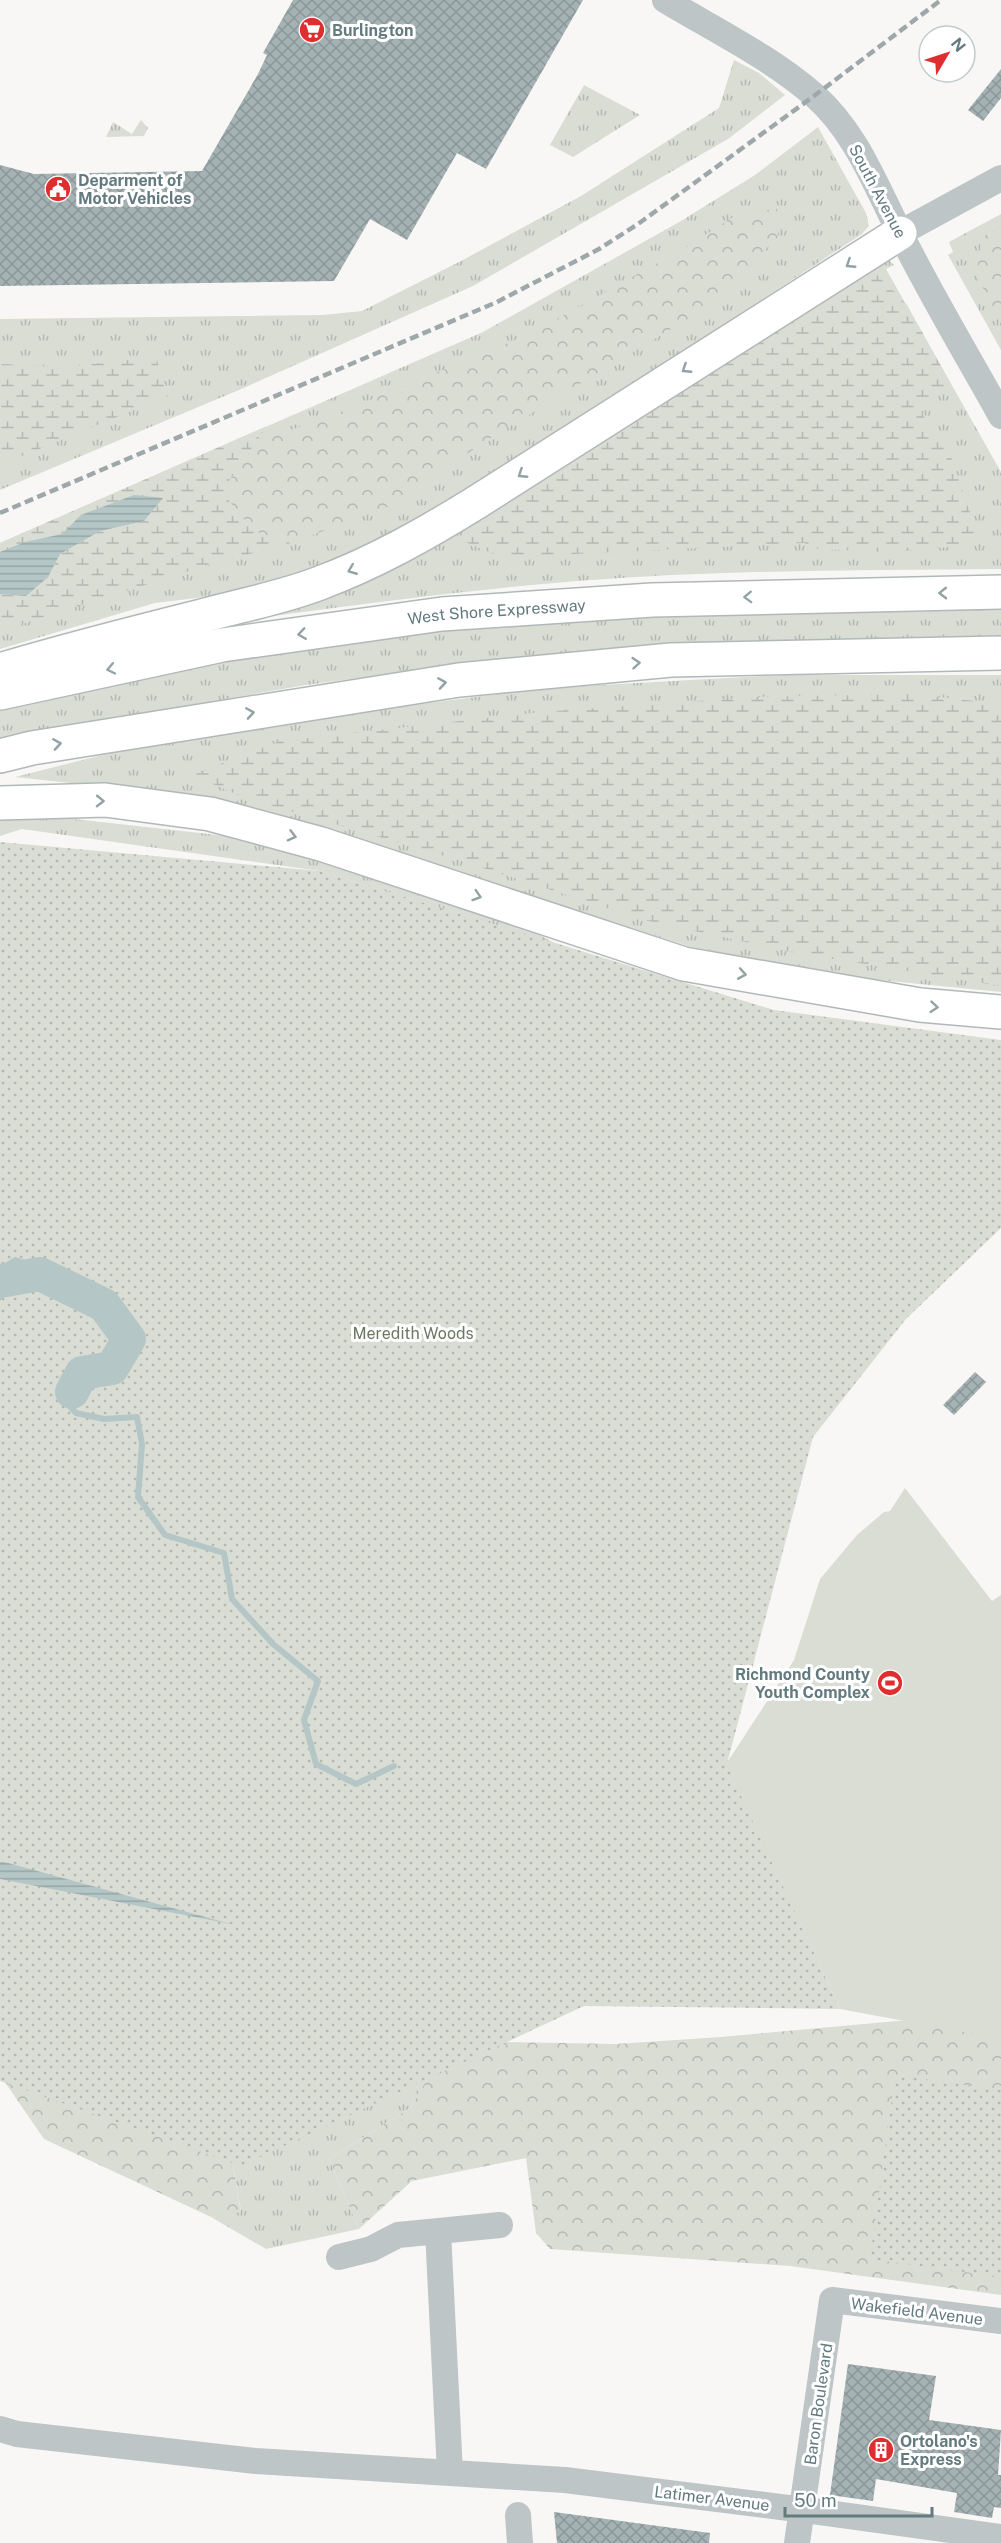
<svg xmlns="http://www.w3.org/2000/svg" width="1001" height="2543" font-family="'Public Sans',sans-serif">
	<style>
		.grass { fill: url(#grass-tufts) }
		.forest { fill: url(#forest-crowns) }
		.wetland { fill: url(#wetland-marsh) }
		.park { fill: url(#park-dots) }
		.garden { fill: #d9ddd4 }
		.water { fill: url(#water-rules) }
		.lines { fill: none; stroke-linecap: round; stroke-linejoin: round }
		.stream { stroke: #b5c6c6; stroke-width: 6 }
		.river { stroke: #b5c6c6; stroke-width: 34 }
		.building { fill: url(#building-cross-hatch) }
		.highway-casing { stroke: #b2b8ba; stroke-width: 36 }
		.minor { stroke: #bec5c7; stroke-width: 26 }
		.highway { stroke: #fff; stroke-width: 33 }
		.rail { stroke: #9ea8ab; stroke-width: 4.5; stroke-dasharray: 9 4.5; stroke-linecap: butt }
		.oneway { stroke: #92a2a5 }
		.labels { text-anchor: middle; stroke-width: 6; stroke-linejoin: round; paint-order: stroke }
		.poi-label { font-size: 16px; font-weight: bold; fill: #637a7f; stroke: #fff; text-anchor: start }
		.street-label { font-size: 16px; fill: #637a7f; stroke: #fff }
		.park-label { font-size: 16px; fill: #6b7862; stroke: #fff }
	</style>
	<defs>
		<pattern id="grass-tufts" width="24" height="20" patternUnits="userSpaceOnUse" patternTransform="scale(1.5)"><rect width="24" height="20" fill="#d9ddd4"/><path d="M3 7l-1-3M5 7V3M7 7l1-3M15 17l-1-3M17 17v-4M19 17l1-3" fill="none" stroke="#b4b8b1"/></pattern>
		<pattern id="forest-crowns" width="20" height="18" patternUnits="userSpaceOnUse" patternTransform="scale(1.5)"><rect width="20" height="18" fill="#d9ddd4"/><path d="M2 6a3 3 0 1 1 6 0M12 15a3 3 0 1 1 6 0" fill="none" stroke="#b4b8b1"/></pattern>
		<pattern id="wetland-marsh" width="20" height="14" patternUnits="userSpaceOnUse" patternTransform="scale(1.5)"><rect width="20" height="14" fill="#d9ddd4"/><path d="M1 5h8M5 5V1M11 12h8M15 12V8" fill="none" stroke="#b4b8b1"/></pattern>
		<pattern id="park-dots" width="8" height="8" patternUnits="userSpaceOnUse" patternTransform="scale(1.5)"><rect width="8" height="8" fill="#d9ddd4"/><path d="M2 2h.1M6 6h.1" fill="none" stroke="#b4b8b1" stroke-width="1.8" stroke-linecap="round"/></pattern>
		<pattern id="water-rules" width="6" height="5" patternUnits="userSpaceOnUse" patternTransform="scale(1.5)"><rect width="6" height="5" fill="#b5c6c6"/><path d="M0 2.5h6" fill="none" stroke="#97a6a6"/></pattern>
		<pattern id="building-cross-hatch" width="8" height="8" patternUnits="userSpaceOnUse" patternTransform="scale(1.5)"><rect width="8" height="8" fill="#a5b2b4"/><path d="M0 0l8 8M0 8l8-8" fill="none" stroke="#8a9698"/></pattern>
	</defs>
	<rect width="100%" height="100%" fill="#f8f7f5"/>
	<!-- grass -->
	<path class="grass" d="M 734,60 L 759,73 L 785,95 L 728,139 L 473,286 L 239,390 L 0,490 L 0,319 L 323,315 L 362,311 L 459,262 L 581,196 L 719,108 Z
		M 584,85 L 640,115 L 573,157 L 550,145 Z
		M 141,120 L 148,128 L 144,136 L 106,137 L 113,122 L 132,134 Z
		M 818,127 L 866,213 L 869,226 L 862,234 L 456,500 L 336,563 L 213,596 L 155,603 L 0,649 L 0,543 L 483,332 L 681,221 L 755,175 Z
		M 1001,214 L 1001,350 L 948,255 L 953,252 L 949,242 Z
		M 887,258 L 894,265 L 886,269 L 1001,472 L 1001,569 C 860,570 719,570 578,581 C 442,592 307,611 172,630 L 292,597 Z
		M 1001,602 L 1001,641 L 734,644 L 524,656 L 306,685 L 86,723 L 0,743 L 0,705 L 299,644 L 524,620 Z
		M 783,675 L 1001,675 L 1001,992 L 829,975 L 688,946 L 337,833 L 180,795 L 15,777 L 130,748 L 313,718 L 545,688 Z
		M 11,812 L 254,839 L 508,917 L 556,944 L 320,871 L 22,829 L 0,836 L 0,813 Z
		M 450,2041 L 410,2108 L 329,2159 L 359,2229 L 266,2249 L 211,2217 L 241,2211 L 225,2121 Z"/>
	<!-- forest -->
	<path class="forest" d="M 777,209 L 778,237 L 706,308 L 495,435 L 390,506 L 291,543 L 253,531 L 229,501 L 228,482 L 256,441 L 321,420 L 530,334 L 688,246 L 739,213 Z
		M 1001,227 L 1001,322 L 976,275 L 982,237 Z
		M 974,2014 L 1001,2029 L 1001,2295 L 790,2266 L 550,2249 L 536,2233 L 526,2158 L 412,2181 L 359,2229 L 329,2159 L 410,2108 L 450,2041 L 616,2044 L 721,2037 Z
		M 0,2041 L 225,2121 L 241,2212 L 211,2217 L 44,2139 L 0,2075 Z"/>
	<!-- wetland -->
	<path class="wetland" d="M 868,266 L 907,305 L 950,382 L 922,414 L 951,457 L 977,533 L 962,546 L 887,552 L 817,549 L 804,543 L 531,556 L 494,554 L 463,541 L 467,523 Z
		M 156,357 L 168,396 L 0,465 L 0,364 L 64,367 Z
		M 267,426 L 228,482 L 229,501 L 253,531 L 291,543 L 211,564 L 0,631 L 0,594 L 26,596 L 48,577 L 60,554 L 100,531 L 144,521 L 81,515 L 62,534 L 25,542 L 0,552 L 0,543 Z
		M 913,694 L 1001,704 L 1001,986 L 796,953 L 644,920 L 455,859 L 245,798 L 192,775 L 280,741 L 541,712 L 755,697 Z"/>
	<!-- park -->
	<path class="park" d="M 0,842 L 320,871 L 774,1010 L 1001,1040 L 1001,1228 L 906,1319 L 813,1437 L 727,1764 L 840,2009 L 584,2006 L 241,2166 L 0,2081 Z
		M 895,2075 L 1001,2090 L 1001,2277 L 870,2259 Z"/>
	<!-- garden -->
	<path class="garden" d="M 905,1488 L 992,1601 L 1001,1595 L 1001,2039 L 840,2009 L 726,1764 L 794,1660 L 820,1579 L 857,1535 L 884,1512 L 890,1511 Z"/>
	<!-- water -->
	<path class="water" d="M 134,495 L 163,498 L 144,521 L 100,531 L 60,554 L 48,577 L 26,596 L 0,594 L 0,552 L 25,542 L 62,534 L 81,515 Z
		M 15,1257 L 73,1275 L 104,1305 L 43,1288 L 5,1294 L 0,1301 L 0,1266 Z
		M 0,1862 L 8,1863 L 231,1924 L 0,1879 Z"/>
	<g class="lines">
		<!-- stream -->
		<path class="stream" d="M 72,1392 L 66,1402 L 76,1413 L 104,1419 L 137,1417 L 142,1444 L 138,1497 L 165,1535 L 224,1553 L 232,1599 L 273,1644 L 318,1681 L 304,1720 L 316,1764 L 356,1784 L 394,1766"/>
		<!-- river -->
		<path class="river" d="M 0,1281 L 40,1274 L 104,1305 L 129,1339 L 112,1368 L 82,1373 L 72,1392"/>
	</g>
	<!-- building -->
	<path class="building" d="M 293,0 L 583,0 L 486,169 L 457,153 L 407,240 L 370,219 L 334,281 L 0,286 L 0,165 L 34,174 L 202,171 L 258,74 L 267,55 L 263,53 Z
		M 1001,69 L 1001,98 L 983,121 L 968,110 Z
		M 975,1372 L 986,1382 L 954,1415 L 943,1405 Z
		M 848,2364 L 936,2376 L 929,2420 L 1001,2430 L 998,2475 L 1001,2475 L 1001,2508 L 994,2507 L 992,2518 L 954,2512 L 957,2493 L 876,2479 L 873,2501 L 830,2495 Z
		M 554,2512 L 710,2533 L 709,2543 L 557,2543 Z"/>
	<g class="lines">
		<!-- highway casing -->
		<g class="highway-casing">
			<g id="highway">
				<path d="M 0,670 C 67,650 134,633 202,616 C 242,605 281,598 320,583 C 376,562 427,533 477,502 L 900,233"/>
				<path id="s1" d="M 0,693 L 222,645 L 442,614 L 652,600 L 1001,592"/>
				<path d="M 0,756 L 32,748 L 459,680 L 671,660 L 1001,653"/>
				<path d="M 0,803 L 105,800 L 210,814 L 321,844 L 684,964 L 920,1005 L 1001,1012"/>
			</g>
		</g>
		<!-- minor -->
		<path class="minor" d="M 665,0 C 715,30 770,57 814,95 C 856,132 875,184 900,233 C 931,295 967,355 1001,416
			M 900,233 L 1001,178
			M 438,2231 L 450,2473
			M 339,2257 L 371,2249 L 398,2235 L 500,2225
			M 0,2429 L 17,2434 L 256,2461 L 565,2480 L 820,2512 L 1001,2537
			M 518,2515 L 520,2543
			M 797,2543 L 832,2300 L 1001,2321"/>
		<!-- highway -->
		<use href="#highway" class="highway"/>
		<!-- rail -->
		<path class="rail" d="M 0,513 L 497,302 L 599,249 L 638,224 L 814,96 L 941,0"/>
	</g>
	<!-- one-way arrows -->
	<defs><path id="oneway-chevron" d="M-2-3.5L2.5 0L-2 3.5" fill="none" stroke-width="1.6" stroke-linecap="round" stroke-linejoin="round" transform="scale(1.5)"/></defs>
	<g class="oneway">
		<use href="#oneway-chevron" transform="translate(850 264) rotate(147)"/>
		<use href="#oneway-chevron" transform="translate(686 369) rotate(147)"/>
		<use href="#oneway-chevron" transform="translate(522 474) rotate(147)"/>
		<use href="#oneway-chevron" transform="translate(352 570) rotate(158)"/>
		<use href="#oneway-chevron" transform="translate(943 593) rotate(179)"/>
		<use href="#oneway-chevron" transform="translate(748 597) rotate(178)"/>
		<use href="#oneway-chevron" transform="translate(302 634) rotate(172)"/>
		<use href="#oneway-chevron" transform="translate(636 663) rotate(-5)"/>
		<use href="#oneway-chevron" transform="translate(111 669) rotate(168)"/>
		<use href="#oneway-chevron" transform="translate(442 683) rotate(-9)"/>
		<use href="#oneway-chevron" transform="translate(250 713) rotate(-9)"/>
		<use href="#oneway-chevron" transform="translate(57 744) rotate(-9)"/>
		<use href="#oneway-chevron" transform="translate(100 801) rotate(1)"/>
		<use href="#oneway-chevron" transform="translate(292 836) rotate(15)"/>
		<use href="#oneway-chevron" transform="translate(477 896) rotate(18)"/>
		<use href="#oneway-chevron" transform="translate(742 974) rotate(10)"/>
		<use href="#oneway-chevron" transform="translate(934 1007) rotate(5)"/>
	</g>
	<!-- icons -->
	<defs>
		<g id="supermarket-disc" transform="scale(1.35)"><circle r="9.5" fill="#df2e2f" stroke="#fff"/><path d="M-6-5.5h2.5l.6 2H6L4.5 2H-2.5L-4.4-4H-6ZM-1.5 3.2a1.3 1.3 0 1 0 .1 0ZM3 3.2a1.3 1.3 0 1 0 .1 0Z" fill="#fff"/></g>
		<g id="civic-disc" transform="scale(1.35)"><circle r="9.5" fill="#df2e2f" stroke="#fff"/><path d="M-.6-6.5H3V-4.5H.6V-3L4-1V1h2V6H-6V1h2V-1L-.6-3ZM-1.2 2.5V6h2.4V2.5Z" fill="#fff"/></g>
		<g id="stadium-disc" transform="scale(1.35)"><circle r="9.5" fill="#df2e2f" stroke="#fff"/><path d="M0-5a6.5 5 0 1 0 0 10a6.5 5 0 1 0 0-10ZM-3.5-1.8h7v3.6h-7Z" fill="#fff"/></g>
		<g id="building-disc" transform="scale(1.35)"><circle r="9.5" fill="#df2e2f" stroke="#fff"/><path d="M-4-6H4V6H1V3H-1V6H-4ZM-2.5-4.3h1.7v1.8h-1.7ZM.8-4.3h1.7v1.8H.8ZM-2.5-1h1.7V.8h-1.7ZM.8-1h1.7V.8H.8Z" fill="#fff"/></g>
	</defs>
	<g fill-rule="evenodd">
		<use href="#supermarket-disc" x="312" y="30"/>
		<use href="#civic-disc" x="58" y="189"/>
		<use href="#stadium-disc" x="890" y="1683"/>
		<use href="#building-disc" x="881" y="2450"/>
	</g>
	<g class="labels">
		<!-- poi labels -->
		<g class="poi-label">
			<text x="332" y="36">Burlington</text>
			<text x="78" y="186">Deparment of<tspan x="78" dy="18">Motor Vehicles</tspan></text>
			<text x="870" y="1680" text-anchor="end">Richmond County<tspan x="870" dy="18">Youth Complex</tspan></text>
			<text x="900" y="2447">Ortolano's<tspan x="900" dy="18">Express</tspan></text>
		</g>
		<!-- street labels -->
		<g class="street-label">
			<text transform="translate(878 191) rotate(62)" y="6">South Avenue</text>
			<text dy="6" stroke="none"><textPath href="#s1" startOffset="504">West Shore Expressway</textPath></text>
			<text transform="translate(917 2311) rotate(7)" y="6">Wakefield Avenue</text>
			<text transform="translate(818 2404) rotate(-82)" y="6">Baron Boulevard</text>
			<text transform="translate(712 2498) rotate(7)" y="6">Latimer Avenue</text>
		</g>
		<!-- park labels -->
		<g class="park-label">
			<text x="413" y="1339">Meredith Woods</text>
		</g>
	</g>
	<!-- north arrow -->
	<g transform="translate(947 54) rotate(51)"><circle r="28" fill="#ffffff" stroke="#c1cacc" stroke-width="1.5"/>
	<path d="M0-4.5L10 22L0 15L-10 22Z" fill="#df2e2f"/>
	<text y="-9" font-size="16" font-weight="bold" text-anchor="middle" fill="#637a7f">N</text>
	</g>
	<!-- scale -->
	<path d="M785 2507v9h147v-9" fill="none" stroke="#637a7f" stroke-width="3"/>
	<text x="794" y="2507" font-size="18" fill="#637a7f" stroke="#ffffff" stroke-width="4.5" paint-order="stroke">50 m</text>
</svg>
